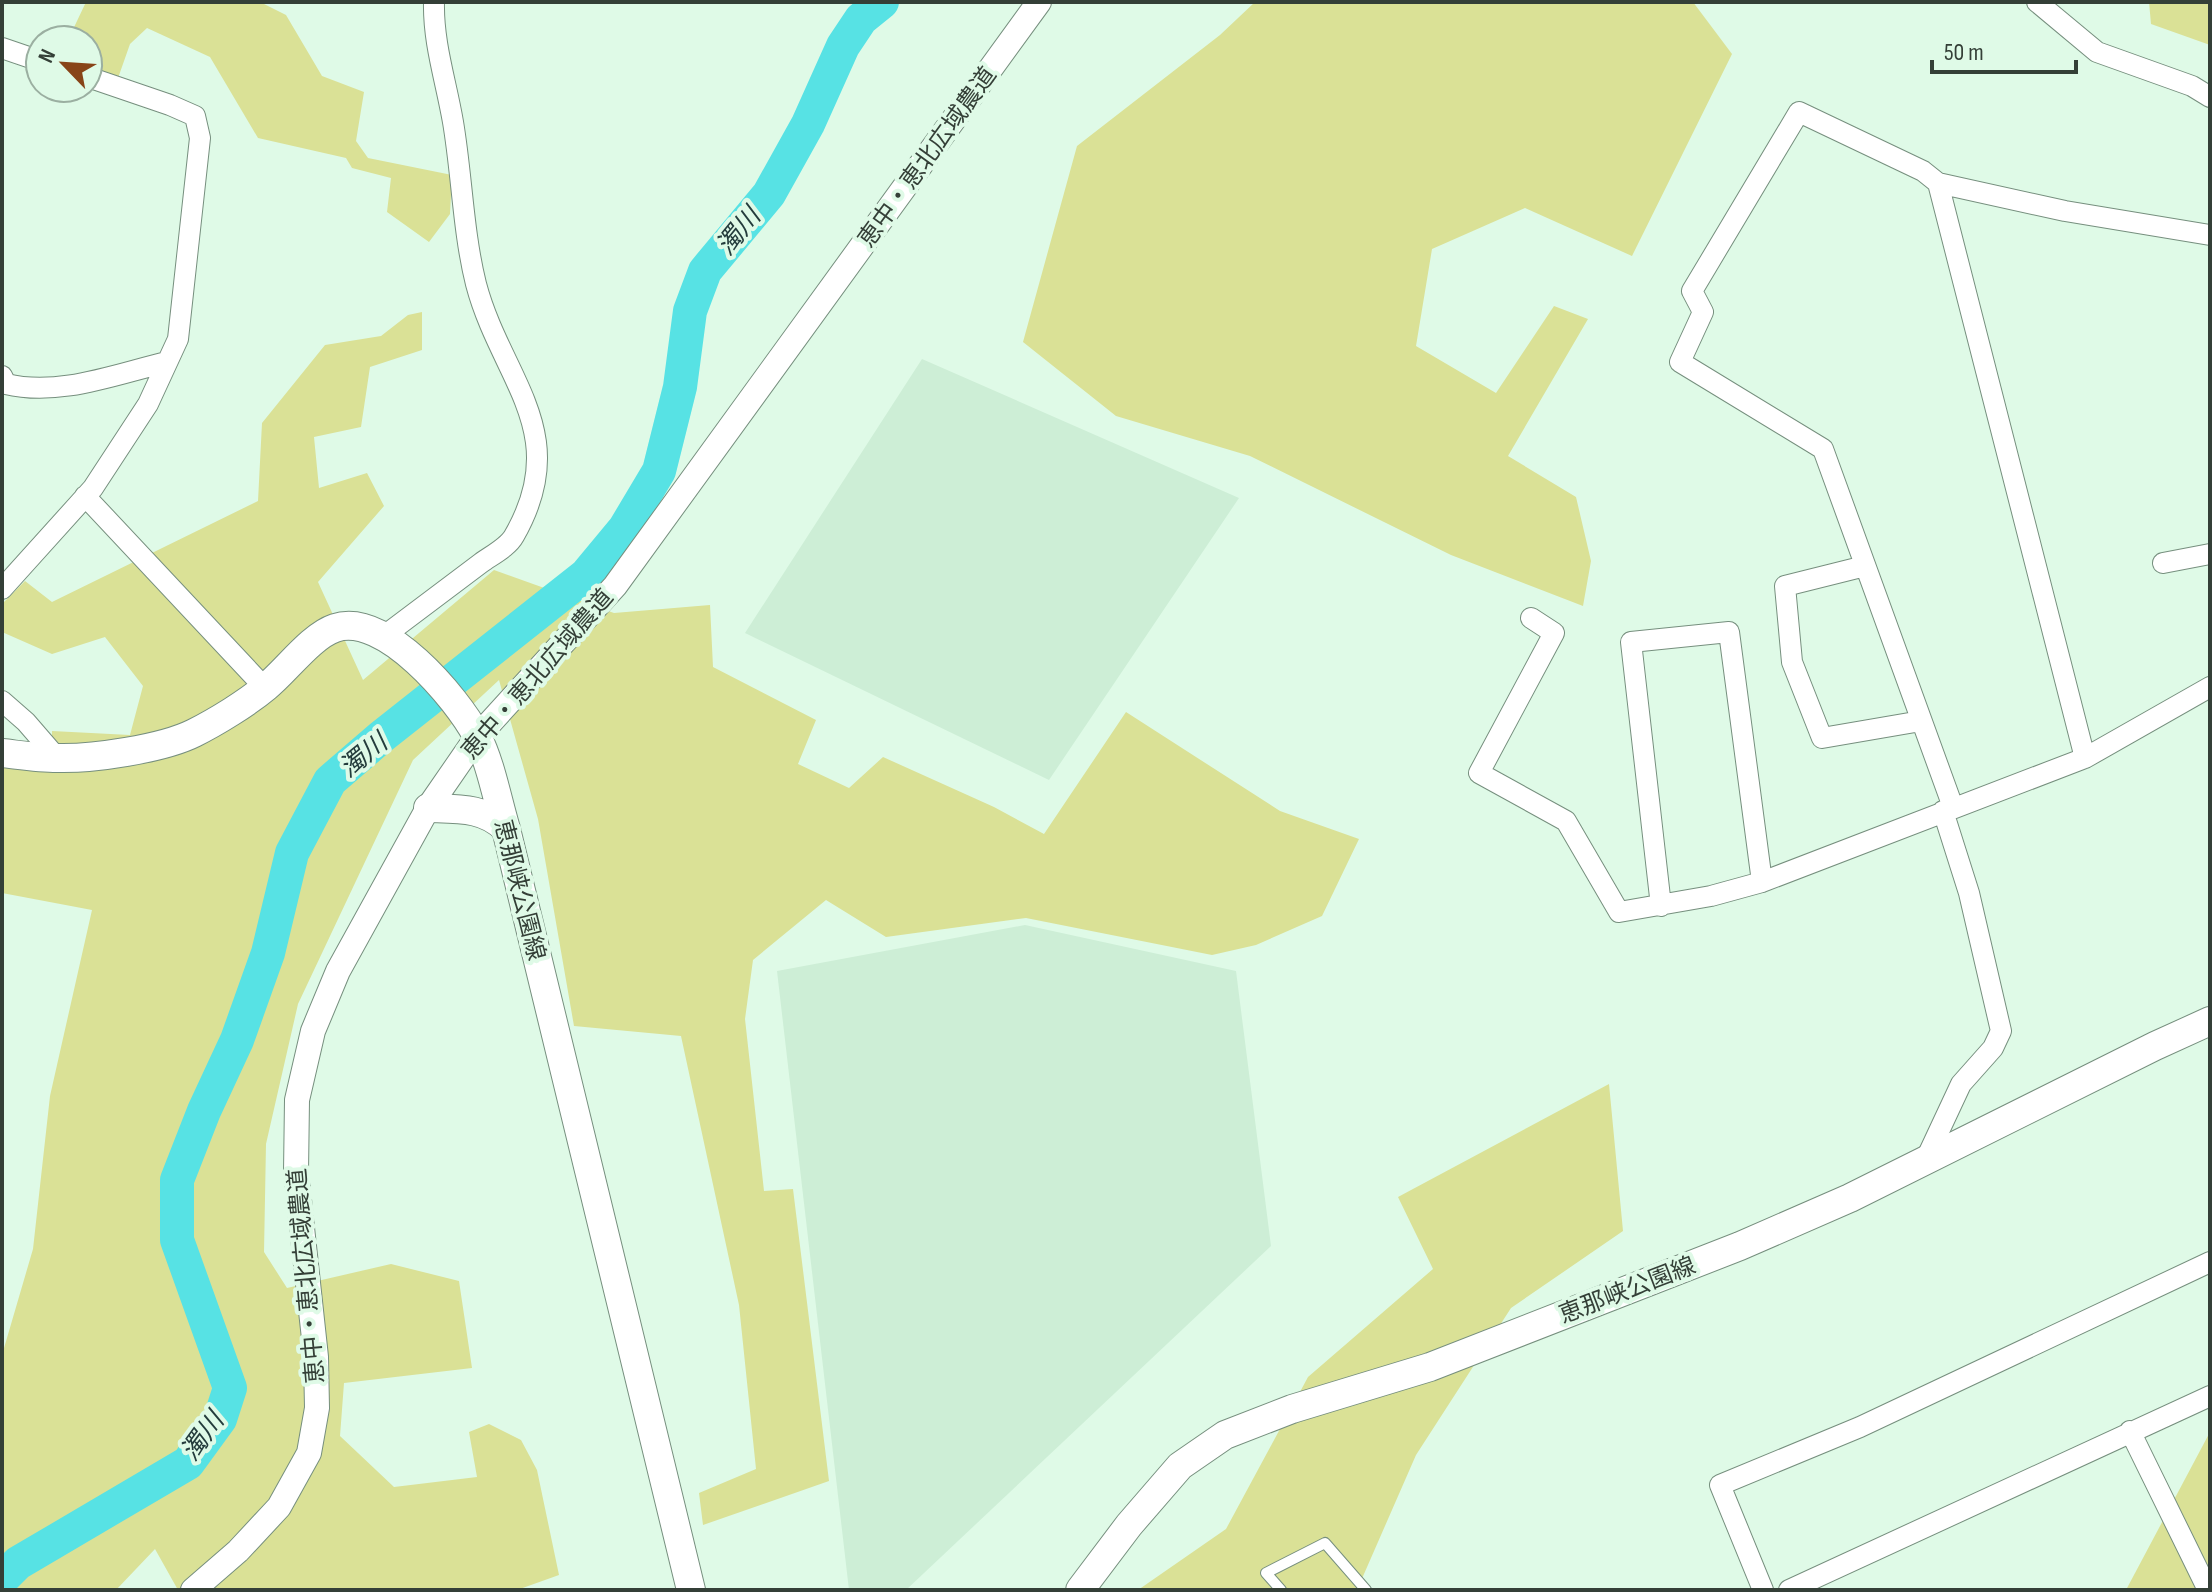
<svg xmlns="http://www.w3.org/2000/svg" width="2212" height="1592" font-family="'Sofia Sans Condensed','Noto Sans JP',sans-serif">
	<style>
		.built { fill: #cdeed6 }
		.green { fill: #dae196 }
		.lines { fill: none; stroke-linecap: round; stroke-linejoin: round }
		.river { stroke: #57e2e4; stroke-width: 34 }
		.service-casing { stroke: #768f7e; stroke-width: 12 }
		.minor-casing { stroke: #768f7e; stroke-width: 22 }
		.tertiary-casing { stroke: #768f7e; stroke-width: 26 }
		.secondary-casing { stroke: #768f7e; stroke-width: 30 }
		.service { stroke: #fff; stroke-width: 10 }
		.minor { stroke: #fff; stroke-width: 20 }
		.tertiary { stroke: #fff; stroke-width: 24 }
		.secondary { stroke: #fff; stroke-width: 28 }
		.labels { text-anchor: middle; stroke-width: 8; stroke-linejoin: round; paint-order: stroke }
		.street-label { font-size: 24px; fill: #343f37; stroke: #dffae7 }
		.water-label { font-size: 26px; font-style: italic; fill: #243c3c; stroke: #dffae7 }
	</style>
	<rect width="100%" height="100%" fill="#dffae7"/>
	<!-- built -->
	<path class="built" d="M 922,359 L 1239,498 L 1049,780 L 745,633 Z
		M 1025,925 L 1236,971 L 1271,1246 L 906,1590 L 849,1590 L 777,971 Z"/>
	<!-- green -->
	<path class="green" d="M 86,2 L 260,2 L 286,15 L 322,76 L 364,92 L 356,141 L 368,158 L 452,175 L 450,214 L 429,242 L 387,212 L 391,178 L 352,168 L 346,158 L 258,138 L 210,57 L 147,28 L 130,44 L 117,81 L 88,70 L 88,40 L 68,40 Z
		M 1255,2 L 1693,2 L 1732,54 L 1632,256 L 1525,208 L 1432,249 L 1416,346 L 1496,393 L 1554,306 L 1588,319 L 1508,456 L 1576,497 L 1591,561 L 1583,606 L 1451,555 L 1250,456 L 1116,416 L 1023,342 L 1077,146 L 1220,35 Z
		M 2149,2 L 2210,2 L 2210,45 L 2151,24 Z
		M 422,312 L 422,350 L 370,367 L 361,427 L 314,437 L 319,488 L 367,473 L 384,506 L 318,582 L 363,680 L 494,570 L 614,613 L 710,605 L 713,667 L 816,720 L 798,764 L 849,788 L 883,757 L 994,807 L 1044,834 L 1126,712 L 1280,811 L 1359,839 L 1322,916 L 1256,945 L 1212,955 L 1026,918 L 886,937 L 826,900 L 753,960 L 745,1019 L 764,1191 L 793,1189 L 829,1481 L 703,1525 L 699,1493 L 756,1469 L 739,1305 L 681,1036 L 574,1026 L 538,819 L 499,680 L 413,760 L 298,1004 L 266,1144 L 264,1252 L 287,1288 L 391,1264 L 459,1281 L 472,1368 L 344,1383 L 340,1436 L 394,1487 L 477,1477 L 469,1432 L 489,1424 L 521,1440 L 537,1470 L 559,1575 L 517,1590 L 178,1590 L 155,1549 L 116,1590 L 2,1590 L 2,1355 L 33,1249 L 50,1096 L 92,910 L 2,893 L 2,767 L 52,763 L 52,731 L 130,735 L 143,686 L 105,637 L 52,654 L 2,632 L 2,604 L 25,581 L 52,602 L 258,501 L 262,423 L 325,345 L 381,336 L 408,315 Z
		M 1609,1084 L 1623,1231 L 1511,1308 L 1416,1455 L 1357,1590 L 1138,1590 L 1226,1529 L 1308,1377 L 1433,1269 L 1398,1197 Z
		M 2210,1432 L 2210,1590 L 2126,1590 Z"/>
	<g class="lines">
		<!-- river -->
		<path class="river" d="M 2,1579 L 18,1563 L 188,1463 L 220,1419 L 230,1388 L 177,1240 L 177,1180 L 204,1111 L 237,1040 L 268,953 L 292,853 L 330,781 L 381,737 L 586,575 L 625,528 L 659,471 L 680,387 L 690,311 L 705,271 L 769,194 L 808,124 L 843,46 L 861,19 L 882,2"/>
		<!-- service casing -->
		<g class="service-casing">
			<path id="service" d="M 1281,1590 L 1266,1573 L 1325,1543 L 1366,1590"/>
		</g>
		<!-- minor casing -->
		<g class="minor-casing">
			<path id="minor" d="M 2037,2 L 2097,52 L 2192,86 L 2210,97
				M 2,48 L 40,61
				M 1938,183 L 2085,758
				M 2,376 L 6,384 C 59,397 116,374 167,362
				M 85,496 L 265,688
				M 2163,563 L 2210,554
				M 1865,566 L 1785,586 L 1792,662 L 1822,738 L 1921,721
				M 2,589 L 93,488 L 148,404 L 178,339 L 200,138 L 195,116 L 170,105 L 88,77
				M 1531,618 L 1554,633 L 1479,773 L 1566,821 L 1619,912 L 1711,896 L 1762,882 L 2085,758 L 2210,687
				M 384,636 C 417,611 449,587 481,563 C 492,555 508,547 514,536 C 574,432 501,379 476,284 C 463,232 462,175 453,122 C 446,81 433,43 434,2
				M 2,701 L 26,722 L 58,759
				M 1953,807 L 1823,449 L 1680,362 L 1703,312 L 1692,291 L 1799,112 L 1923,171 L 1938,183 L 2065,211 L 2210,235
				M 1661,906 L 1631,642 L 1729,632 L 1762,882
				M 1925,1161 L 1961,1084 L 1993,1048 L 2001,1031 L 1969,893 L 1943,811
				M 2130,1431 L 2208,1590
				M 1763,1590 L 1720,1485 L 1860,1427 L 2210,1262
				M 1789,1590 L 2210,1396"/>
		</g>
		<!-- tertiary casing -->
		<g class="tertiary-casing">
			<path id="tertiary" d="M 193,1590 L 238,1551 L 279,1507 L 309,1453 L 317,1408 L 316,1357 L 296,1172 L 297,1100 L 313,1031 L 338,971 L 428,808 L 477,737 L 615,586 L 1039,2"/>
		</g>
		<!-- secondary casing -->
		<g class="secondary-casing">
			<path id="secondary" d="M 2,753 C 20,755 39,758 57,758 C 92,759 162,749 194,733 C 216,722 247,703 266,687 C 286,671 311,636 335,628 C 384,611 457,698 477,736 C 491,764 497,799 506,829 L 691,1590
				M 428,808 C 457,809 485,807 506,829
				M 1080,1590 L 1129,1525 L 1180,1466 L 1225,1435 L 1292,1409 L 1430,1367 L 1740,1246 L 1850,1198 L 2155,1046 L 2210,1021"/>
		</g>
		<!-- service -->
		<use href="#service" class="service"/>
		<!-- minor -->
		<use href="#minor" class="minor"/>
		<!-- tertiary -->
		<use href="#tertiary" class="tertiary"/>
		<!-- secondary -->
		<use href="#secondary" class="secondary"/>
	</g>
	<g class="labels">
		<!-- street labels -->
		<g class="street-label">
			<text transform="translate(927 157) rotate(-54)" y="8">恵中・恵北広域農道</text>
			<text transform="translate(537 674) rotate(-49)" y="8">恵中・恵北広域農道</text>
			<text transform="translate(520 890) rotate(76)" y="8">恵那峡公園線</text>
			<text transform="translate(306 1276) rotate(-95)" y="8">恵中・恵北広域農道</text>
			<text transform="translate(1627 1290) rotate(-21)" y="8">恵那峡公園線</text>
		</g>
		<!-- water labels -->
		<g class="water-label">
			<text transform="translate(738 231) rotate(-51)" y="9">濁川</text>
			<text transform="translate(363 755) rotate(-39)" y="9">濁川</text>
			<text transform="translate(202 1436) rotate(-54)" y="9">濁川</text>
		</g>
	</g>
	<!-- border -->
	<rect width="2212" height="1592" fill="none" stroke="#343f37" stroke-width="8"/>
	<!-- north arrow -->
	<g transform="translate(64 64) rotate(295)"><circle r="38" fill="#dffae7" stroke="#9bafa1" stroke-width="2"/>
	<path d="M0-6L14 30L0 20L-14 30Z" fill="#884418"/>
	<text y="-12" font-size="22" font-weight="bold" text-anchor="middle" fill="#343f37">N</text>
	</g>
	<!-- scale -->
	<path d="M1932 60v12h144v-12" fill="none" stroke="#343f37" stroke-width="4"/>
	<text x="1944" y="60" font-size="24" fill="#343f37" stroke="#dffae7" stroke-width="6" paint-order="stroke">50 m</text>
</svg>
